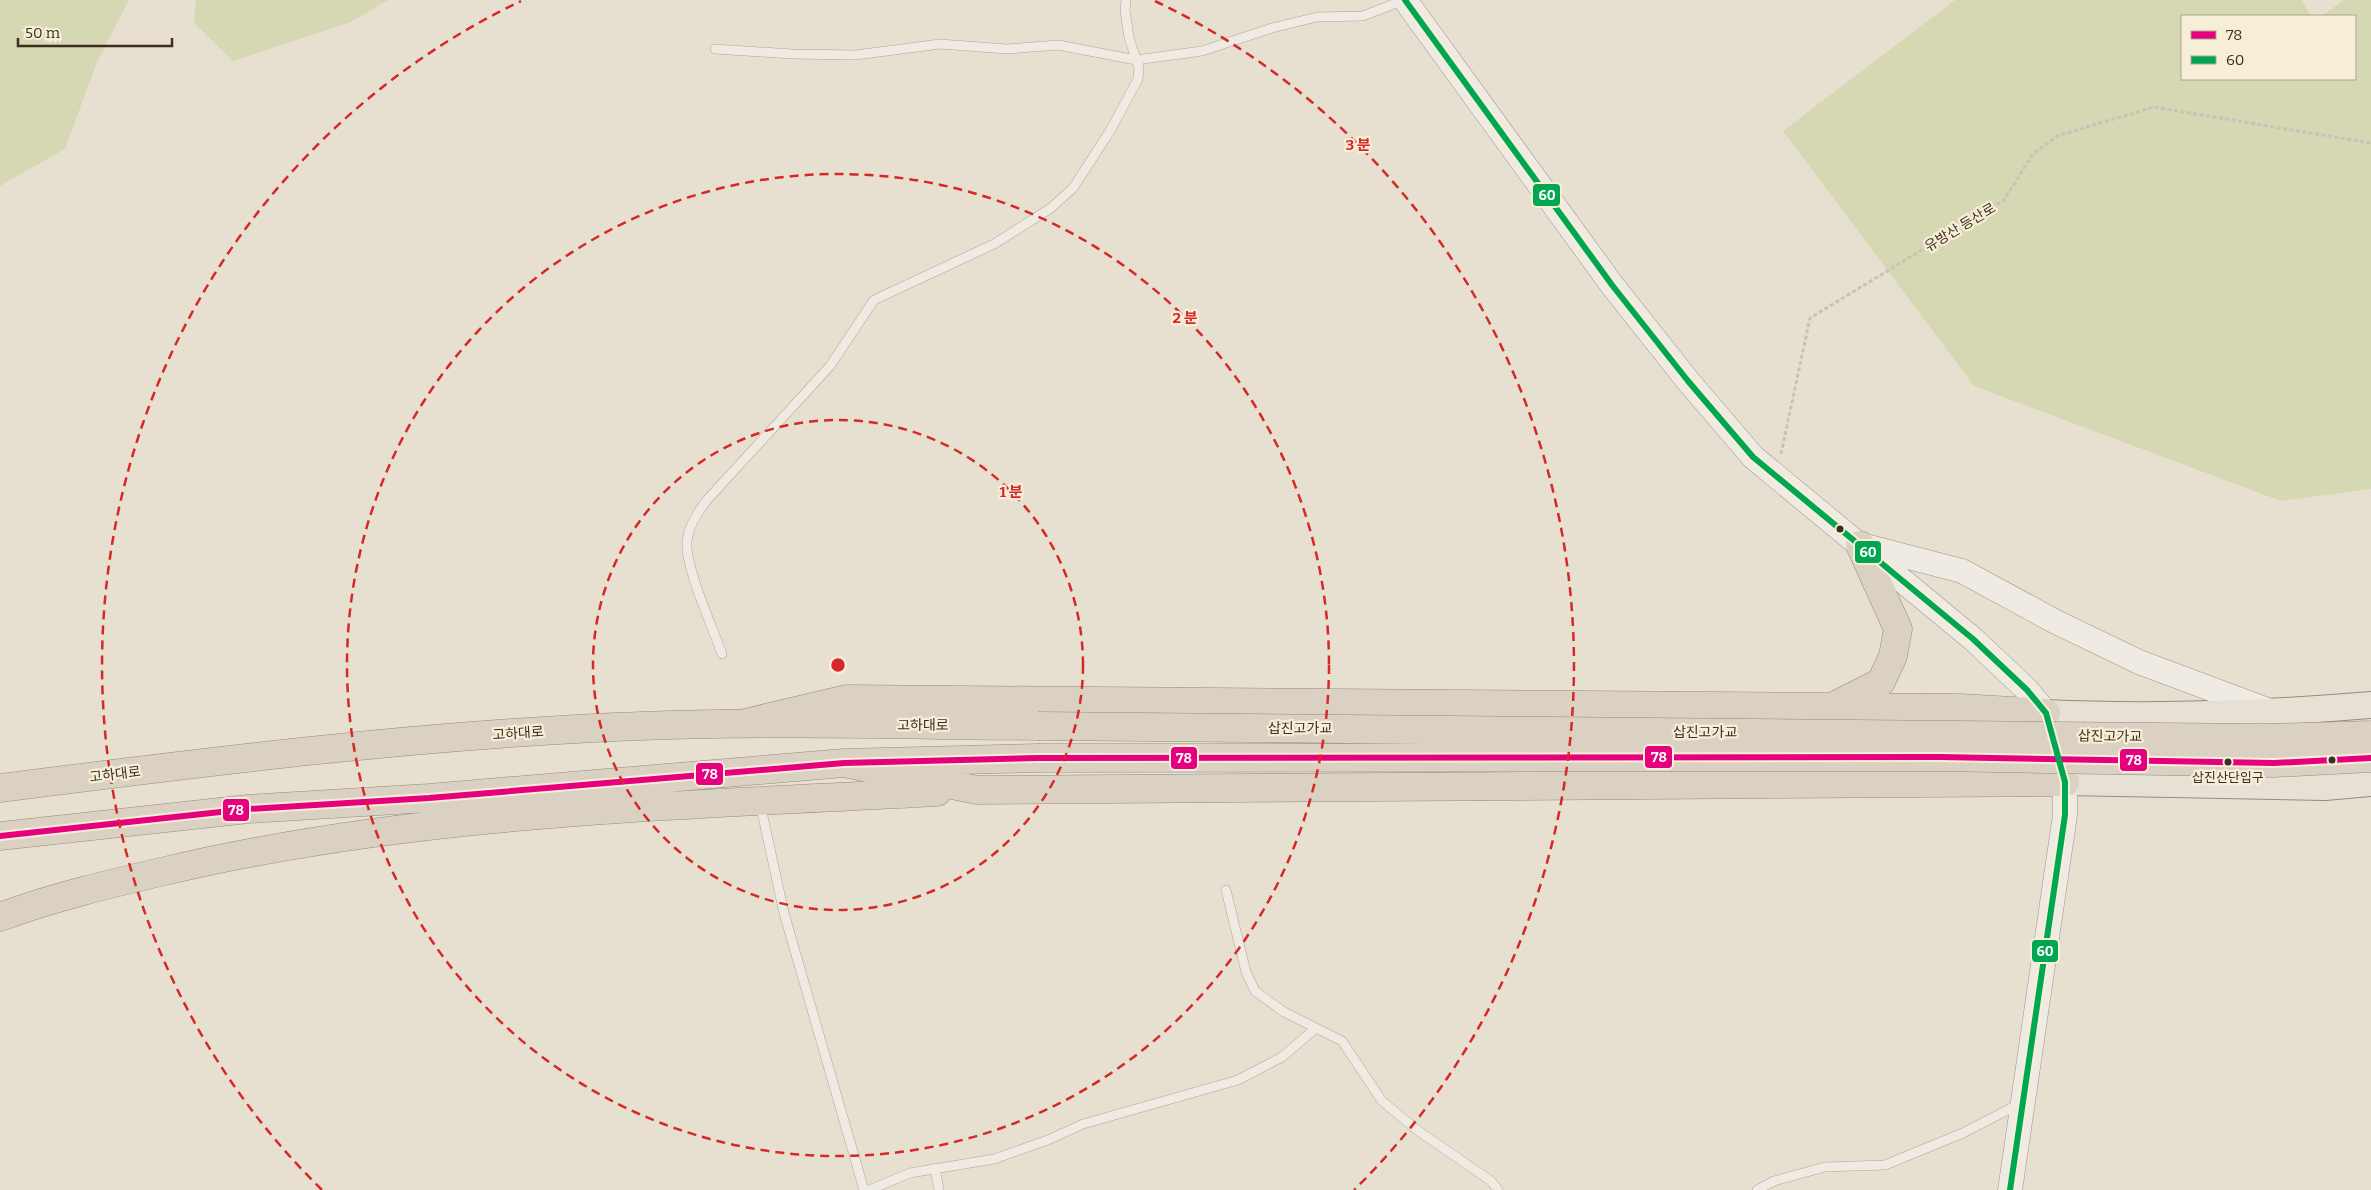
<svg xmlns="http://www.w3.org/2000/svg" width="2371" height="1190" font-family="Bitter,'Noto Sans KR',serif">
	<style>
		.green { fill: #d6d7b3 }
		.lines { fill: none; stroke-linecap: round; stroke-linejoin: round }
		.lane-casing { stroke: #ada599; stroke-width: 10 }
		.secondary-casing { stroke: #9c958a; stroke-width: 25 }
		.primary-casing { stroke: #928b80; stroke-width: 28 }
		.highway-casing { stroke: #928b80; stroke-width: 29 }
		.path { stroke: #c8c2b9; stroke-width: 3; stroke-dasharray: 4 2.5; stroke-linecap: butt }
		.lane { stroke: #efebe3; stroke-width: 9 }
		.secondary { stroke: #efebe3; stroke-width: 24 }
		.primary { stroke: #e6e1d4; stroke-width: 26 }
		.highway { stroke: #dad1c2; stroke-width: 28 }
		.highway-bridge-casing { stroke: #928b80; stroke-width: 29; stroke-linecap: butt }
		.highway-bridge { stroke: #dad1c2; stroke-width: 28 }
		.bus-1-casing { stroke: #f7eed8; stroke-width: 10 }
		.bus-2-casing { stroke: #f7eed8; stroke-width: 10 }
		.bus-1 { stroke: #e5007d; stroke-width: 6 }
		.bus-2 { stroke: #00a651; stroke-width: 6 }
		.ring { fill: none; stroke: #d62828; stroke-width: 2.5; stroke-dasharray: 9 6 }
		.bus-dot { fill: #3d2e20; stroke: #f7eed8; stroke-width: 2 }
		.labels { text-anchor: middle; stroke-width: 4.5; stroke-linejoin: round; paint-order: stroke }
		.bus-label { font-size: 13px; fill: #3d2e20; stroke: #f7eed8 }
		.street-label { font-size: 14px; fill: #3d2e20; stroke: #f7eed8 }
		.centre { fill: #d62828; stroke: #f7eed8; stroke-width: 2.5 }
		.ring-label { font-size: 15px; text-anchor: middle; font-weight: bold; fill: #d62828; stroke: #f7eed8; stroke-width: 4.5; stroke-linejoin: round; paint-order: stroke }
		.line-badge { stroke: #f7eed8; stroke-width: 2 }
		.badge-label { font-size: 14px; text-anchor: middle; font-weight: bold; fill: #fff }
	</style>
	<rect width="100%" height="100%" fill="#e7e0d1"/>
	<!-- green -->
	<path class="green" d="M 0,0 L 129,0 L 97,62 L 65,149 L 0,186 Z
		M 196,0 L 388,0 L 351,22 L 233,61 L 194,23 Z
		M 1955,0 L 2302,0 L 2311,16 L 2182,16 L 2182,79 L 2355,79 L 2355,16 L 2322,16 L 2344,0 L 2371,0 L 2371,489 L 2281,501 L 1974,386 L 1783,131 Z"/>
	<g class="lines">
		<!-- lane casing -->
		<g class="lane-casing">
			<path id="lane" d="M 715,49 L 792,54 L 856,55 L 940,44 L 1007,49 L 1058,45 L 1136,60 L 1202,51 L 1272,28 L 1317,17 L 1363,16 L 1404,0
				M 722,654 C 713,628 684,565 687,541 C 689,525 698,512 707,500 L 830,366 L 874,300 L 994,244 L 1051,208 L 1073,188 L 1110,131 L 1138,79 L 1139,68 L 1129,38 L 1125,10 L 1126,0
				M 762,812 L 784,913 L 864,1190
				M 1226,890 L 1246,972 L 1255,991 L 1284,1012 L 1342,1041 L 1382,1101 L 1417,1130 L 1491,1181 L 1498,1190
				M 935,1168 L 939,1190
				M 869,1190 L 910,1173 L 994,1159 L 1048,1140 L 1083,1124 L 1238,1080 L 1282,1057 L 1316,1028
				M 1757,1190 L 1774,1181 L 1825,1167 L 1885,1165 L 1963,1133 L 2021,1103"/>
		</g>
		<!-- secondary casing -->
		<g class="secondary-casing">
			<path id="secondary" d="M 1405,0 L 1612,285 L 1688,381 L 1753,457 L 1973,639 L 2027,690 L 2046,713 L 2050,727
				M 1866,546 L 1962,571 L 2056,622 L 2139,662 L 2270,711
				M 2010,1190 L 2065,815 L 2065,782 L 2060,764"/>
		</g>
		<!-- primary casing -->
		<g class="primary-casing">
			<path id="primary" d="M 2046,713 C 2155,718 2263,714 2371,705
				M 2065,782 L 2325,787 L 2371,783"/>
		</g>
		<!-- highway casing -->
		<g class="highway-casing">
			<path id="highway" d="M 1834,706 L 1881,682 L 1893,656 L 1898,629 L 1860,545
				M 741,724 L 846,699 L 1961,708 L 2046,713
				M 844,763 L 977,790 L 2065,782
				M 0,788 C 213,761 426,734 641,726 C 773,721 906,725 1038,726
				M 0,836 L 248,809 L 429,798 L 844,763 L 1038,758
				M 0,917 C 54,897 109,884 165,871 C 418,811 678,806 937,792"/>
		</g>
		<!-- path -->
		<path class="path" d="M 1781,454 L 1810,318 L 2004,200 L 2033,154 L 2057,136 L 2154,107 L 2371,143"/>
		<!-- lane -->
		<use href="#lane" class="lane"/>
		<!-- secondary -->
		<use href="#secondary" class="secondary"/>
		<!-- primary -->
		<use href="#primary" class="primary"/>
		<!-- highway -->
		<use href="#highway" class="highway"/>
		<!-- highway-bridge casing -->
		<g class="highway-bridge-casing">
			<path id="highway-bridge" d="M 1038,726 L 2265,738 L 2371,735
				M 1038,758 L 1939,757 L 2274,763 L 2371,758"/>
		</g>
		<!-- highway-bridge -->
		<use href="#highway-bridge" class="highway-bridge"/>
		<!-- bus-1 casing -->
		<g class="bus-1-casing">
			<path id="bus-1" d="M 0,836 L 248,809 L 429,798 L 844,763 L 1038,758 L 1939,757 L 2274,763 L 2371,758"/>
		</g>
		<!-- bus-2 casing -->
		<g class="bus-2-casing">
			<path id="bus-2" d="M 1405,0 L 1612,285 L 1688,381 L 1753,457 L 1973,639 L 2027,690 L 2046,713 L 2065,782 L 2065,815 L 2010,1190"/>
		</g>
		<!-- bus-1 -->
		<use href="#bus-1" class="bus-1"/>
		<!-- bus-2 -->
		<use href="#bus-2" class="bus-2"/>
	</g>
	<!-- distance rings -->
	<g class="ring">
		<circle cx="838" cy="665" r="245"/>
		<circle cx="838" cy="665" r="491"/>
		<path d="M322 1190A736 736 0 0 1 521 1M1155 1A736 736 0 0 1 1354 1190"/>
	</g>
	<!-- markers -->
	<g class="bus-dot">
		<circle cx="1840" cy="529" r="4.5"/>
		<circle cx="2332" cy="760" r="4.5"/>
		<circle cx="2228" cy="762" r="4.5"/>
	</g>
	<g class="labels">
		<!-- bus labels -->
		<g class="bus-label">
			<text x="2228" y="782">삽진산단입구</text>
		</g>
		<!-- street labels -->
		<g class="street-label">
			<text transform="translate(1960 227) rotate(-31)" y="5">유방산 등산로</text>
			<text x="923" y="730">고하대로</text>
			<text x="1300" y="733">삽진고가교</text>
			<text x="1705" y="737">삽진고가교</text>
			<text transform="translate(518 733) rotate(-4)" y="5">고하대로</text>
			<text transform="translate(2110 736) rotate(1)" y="5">삽진고가교</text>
			<text transform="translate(115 774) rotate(-7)" y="5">고하대로</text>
		</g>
	</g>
	<circle cx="838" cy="665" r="8" class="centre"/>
	<g class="ring-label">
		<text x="1358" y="150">3 분</text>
		<text x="1185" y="323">2 분</text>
		<text x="1011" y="497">1 분</text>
	</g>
	<g class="line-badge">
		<rect x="1532" y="183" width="29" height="24" rx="5" fill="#00a651"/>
		<rect x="1854" y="540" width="28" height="24" rx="5" fill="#00a651"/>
		<rect x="1644" y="745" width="29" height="24" rx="5" fill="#e5007d"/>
		<rect x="1170" y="746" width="28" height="24" rx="5" fill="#e5007d"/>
		<rect x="2119" y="748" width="29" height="24" rx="5" fill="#e5007d"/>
		<rect x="695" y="762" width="29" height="24" rx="5" fill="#e5007d"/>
		<rect x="222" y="798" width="28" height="24" rx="5" fill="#e5007d"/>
		<rect x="2031" y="939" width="28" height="24" rx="5" fill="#00a651"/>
	</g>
	<g class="badge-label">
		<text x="1547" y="200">60</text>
		<text x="1868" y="557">60</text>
		<text x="1659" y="762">78</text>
		<text x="1184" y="763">78</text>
		<text x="2134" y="765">78</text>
		<text x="710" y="779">78</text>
		<text x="236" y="815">78</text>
		<text x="2045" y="956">60</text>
	</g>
	<!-- legend -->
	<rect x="2181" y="15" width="175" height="65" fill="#f7eed8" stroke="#ada18e"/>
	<rect x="2191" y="31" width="25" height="8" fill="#e5007d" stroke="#ada18e"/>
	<text x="2226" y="40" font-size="15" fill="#3d2e20">78</text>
	<rect x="2191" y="56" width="25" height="8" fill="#00a651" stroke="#ada18e"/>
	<text x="2226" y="65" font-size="15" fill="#3d2e20">60</text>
	<!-- scale -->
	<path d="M18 38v8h154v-8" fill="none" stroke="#3d2e20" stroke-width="2.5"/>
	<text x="25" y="38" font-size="15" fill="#3d2e20" stroke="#f7eed8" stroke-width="4" paint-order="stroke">50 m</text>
</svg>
